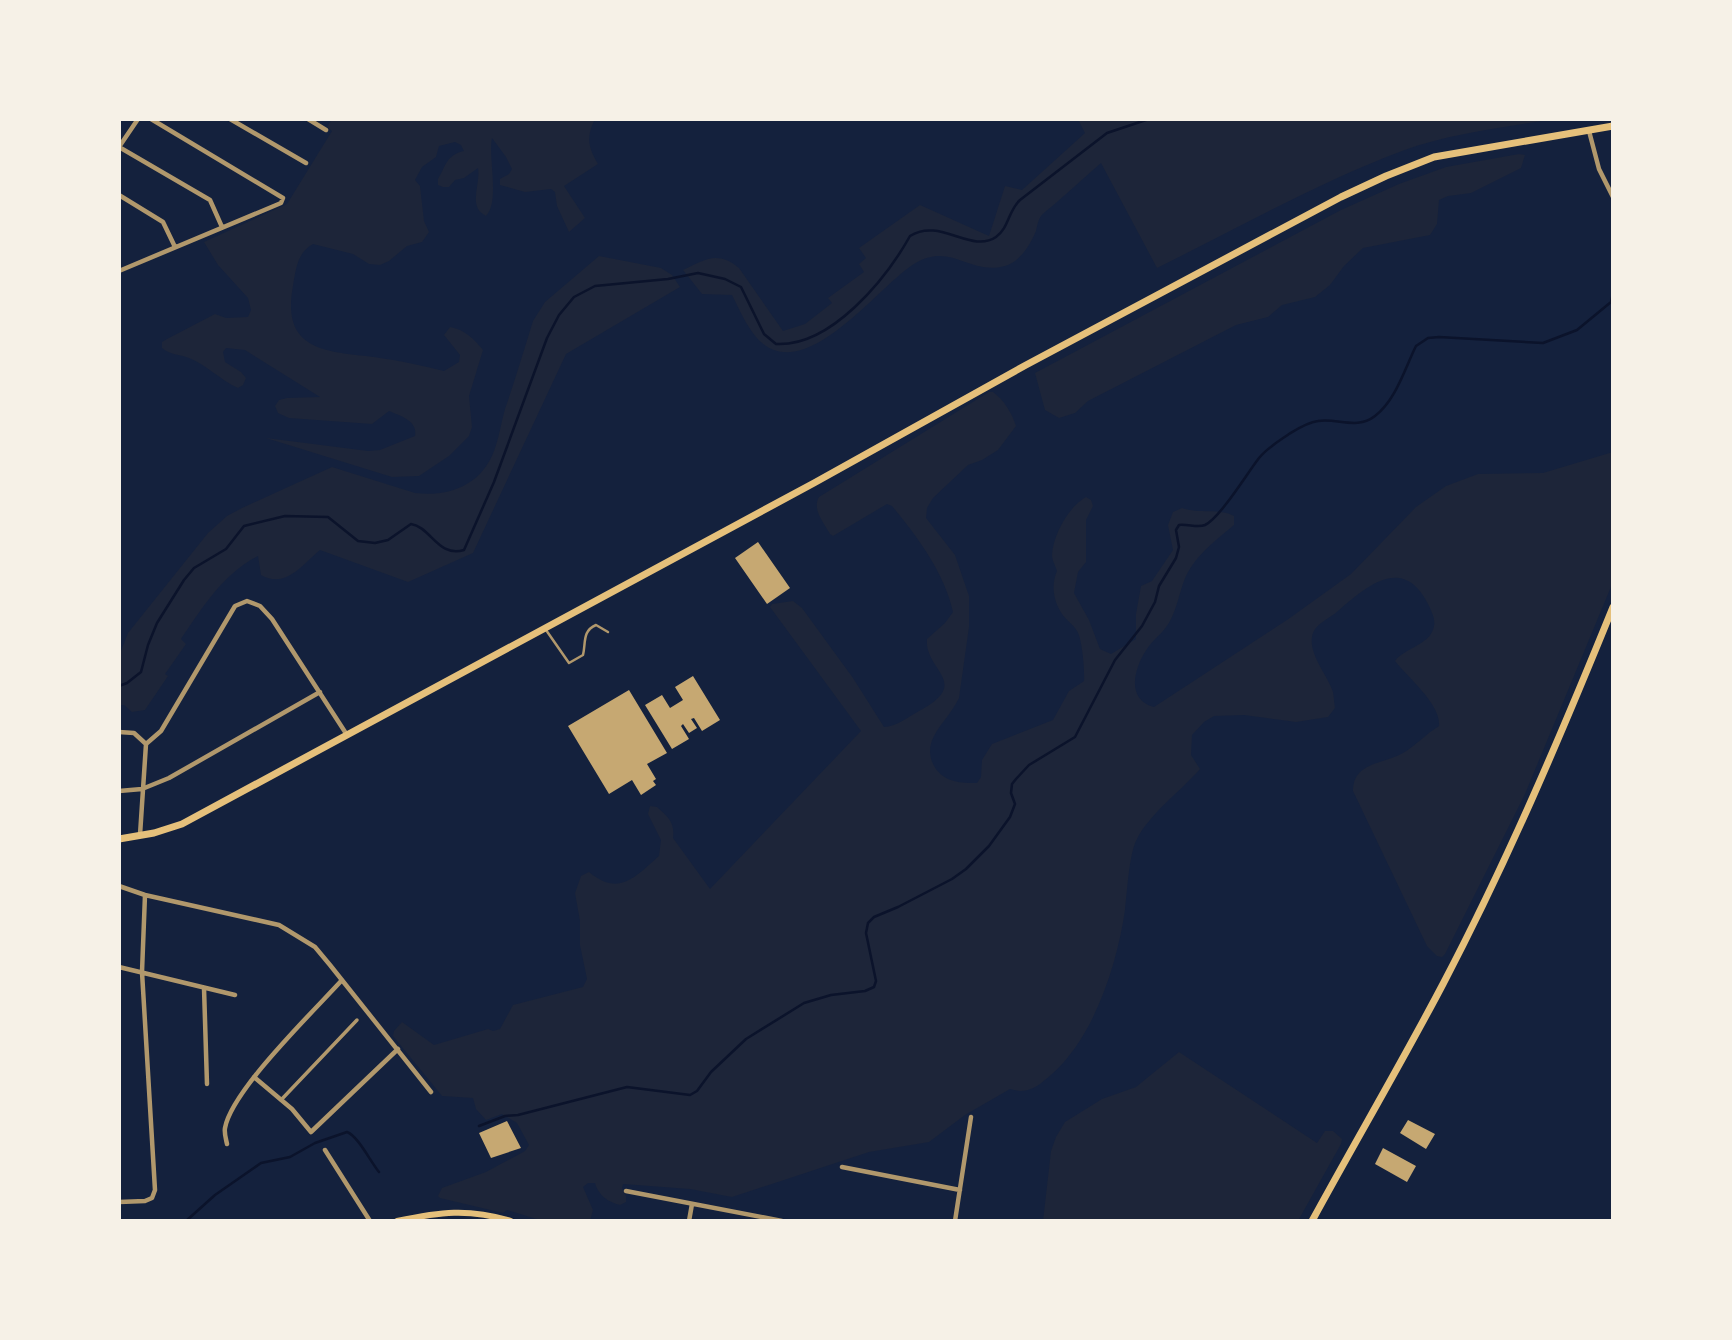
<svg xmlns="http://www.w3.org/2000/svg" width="1732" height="1340" font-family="'Work Sans',sans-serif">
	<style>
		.green { fill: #1d2539 }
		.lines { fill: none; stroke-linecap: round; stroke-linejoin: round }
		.stream { stroke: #0b132b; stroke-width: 2.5 }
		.building { fill: #c6a872 }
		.service { stroke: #b1986c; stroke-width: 2.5 }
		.pedestrian { stroke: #b1986c; stroke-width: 3.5 }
		.minor { stroke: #b1986c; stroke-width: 4.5 }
		.secondary { stroke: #e5c07b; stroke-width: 6 }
		.primary { stroke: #e5c07b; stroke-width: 7 }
	</style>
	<rect width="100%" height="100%" fill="#14213d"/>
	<!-- green -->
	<path class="green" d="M 332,119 L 595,119 C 586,137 588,147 598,164 L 564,186 L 585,218 L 569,232 L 557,206 L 555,192 L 551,189 L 525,192 L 500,185 L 500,179 L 509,174 L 512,169 L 506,157 L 492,138 C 488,157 500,202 486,216 C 467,207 481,184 478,168 L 464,178 L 455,180 L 449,187 L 443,187 L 438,185 L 438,179 C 446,166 446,155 464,151 L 461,145 L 455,142 L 439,146 L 436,157 L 422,167 L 415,180 L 420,186 L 424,221 L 429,232 L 422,242 L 407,246 L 389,261 L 380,265 L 369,264 L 353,254 L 313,244 C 297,253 296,269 293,286 C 280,355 332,351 380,358 C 402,361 423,366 444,371 L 459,362 L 460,355 L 444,335 L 450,327 C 464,329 475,340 483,350 L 469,396 L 472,427 L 469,436 L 449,456 L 419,476 L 392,477 L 266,438 L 368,451 L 380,450 L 415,436 C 418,421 401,416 389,411 L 372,424 L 289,418 L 278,413 L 275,406 L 279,400 L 287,398 L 320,397 L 245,350 L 226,348 L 223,352 L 225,362 L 241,372 L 246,378 L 243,385 L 238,388 C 220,380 207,365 189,358 C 179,354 170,355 162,348 L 162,342 L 167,339 L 215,314 L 226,318 L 248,317 L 251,310 L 248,298 L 218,265 L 204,242 L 287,204 L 332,131 L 327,127 Z
		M 1078,119 L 1553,119 C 1503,128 1450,133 1402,151 C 1317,183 1238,228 1157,268 L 1101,163 C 1086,176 1072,189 1057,202 C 1052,207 1045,211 1041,216 C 1038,220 1037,227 1036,231 C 1030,245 1020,262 1005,266 C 969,276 951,241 914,264 C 878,286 802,391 756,337 C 746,325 739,309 732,295 L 702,294 L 683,270 C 705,260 717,250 739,268 L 783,331 L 805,324 L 832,303 L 828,298 L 864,272 L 859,264 L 866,258 L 859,248 L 920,205 L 989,236 L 1005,186 L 1022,190 L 1085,133 Z
		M 1519,154 L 1525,155 L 1521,168 L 1471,193 L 1448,196 L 1439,200 L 1437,224 L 1430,235 L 1363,248 L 1344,266 L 1330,285 L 1315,297 L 1282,305 L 1268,317 L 1236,325 L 1088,401 L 1075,413 L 1059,418 L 1045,410 L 1035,373 L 1341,210 L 1399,184 L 1446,167 Z
		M 599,256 L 661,268 L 672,275 L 680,287 L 566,354 L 473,553 L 408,582 L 320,550 C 302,565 286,589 261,575 L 258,556 C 223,574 202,608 181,639 L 186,644 L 165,674 L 168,676 L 145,710 L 132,712 L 124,705 L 119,705 L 119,656 L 128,633 L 208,533 L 227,516 L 242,508 L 332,467 L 415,493 C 448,497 481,486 494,451 C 499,438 501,423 505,409 C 515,380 524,350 533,321 L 545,302 Z
		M 989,392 L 993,392 C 1004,400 1012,413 1016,426 L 998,450 L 982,460 L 968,465 L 933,498 L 927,508 L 926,518 L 955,555 L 969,596 L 969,627 L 959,698 C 951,714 941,723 934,736 C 924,754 934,776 954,781 C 961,783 969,783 977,783 L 981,777 L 982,760 L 992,744 L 1053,720 L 1069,691 L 1084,681 C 1085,671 1082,638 1077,631 C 1073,624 1066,620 1062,614 C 1053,600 1051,585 1057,571 C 1055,565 1052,560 1052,555 C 1053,535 1069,506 1086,497 L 1091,500 L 1093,506 L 1086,520 L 1086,562 L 1078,572 L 1074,593 L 1089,620 L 1100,649 L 1111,654 L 1136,639 L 1136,614 L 1141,586 L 1152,581 L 1173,550 L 1168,525 L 1173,512 L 1182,508 C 1199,514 1220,508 1234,516 L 1234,525 C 1215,541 1193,557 1184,581 C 1179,594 1177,608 1170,621 C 1165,631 1156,637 1149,646 C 1135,665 1124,699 1154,707 L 1287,620 L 1351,574 L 1416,507 L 1446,486 L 1478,474 L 1543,473 L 1613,452 L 1613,582 L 1525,794 L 1445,954 L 1442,957 L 1437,956 L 1427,946 L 1353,791 C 1353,762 1384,764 1403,753 C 1415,746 1426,734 1439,726 C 1441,704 1408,678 1395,661 C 1404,649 1426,645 1432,632 C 1437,622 1433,615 1429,606 C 1404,554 1368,585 1338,611 C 1329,619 1314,624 1312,637 C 1309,655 1328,676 1333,692 C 1334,697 1334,703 1335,708 L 1328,717 L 1296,722 L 1244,715 L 1214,716 L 1204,722 L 1192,735 L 1191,755 L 1200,769 C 1181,791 1148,815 1136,841 C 1129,856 1127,893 1125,910 C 1117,965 1094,1037 1052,1074 C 1038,1086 1029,1095 1010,1089 L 965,1115 L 929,1142 L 869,1152 L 732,1197 L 690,1189 L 623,1184 L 622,1188 L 626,1196 L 626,1202 L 620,1205 C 608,1202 598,1195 595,1183 L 588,1183 L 583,1187 L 593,1210 L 590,1221 L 543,1221 L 507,1210 L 503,1213 L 440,1198 L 438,1196 L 442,1188 L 486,1172 L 525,1151 L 529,1145 L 517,1123 L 502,1114 L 486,1120 L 476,1109 L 473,1098 L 442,1096 L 393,1036 L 394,1031 L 402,1022 L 434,1045 L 488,1029 L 493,1031 L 500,1029 L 513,1005 L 583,987 L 587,979 L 580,945 L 580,921 L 575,893 L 581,876 L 589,872 C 619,897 635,877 659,856 L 661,840 L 648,814 L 650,806 L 657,807 C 668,817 675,822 673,838 L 710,889 L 861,731 L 770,607 L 772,604 L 793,601 L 802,608 L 853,678 L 884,727 C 896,727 908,717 919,711 C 973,682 924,671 927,639 L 945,623 L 953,612 C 945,574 917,536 892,506 L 887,504 L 833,536 L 830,534 C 823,522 812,509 819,497 Z
		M 1179,1052 L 1317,1143 L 1325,1131 L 1333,1131 L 1342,1139 L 1341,1144 L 1298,1221 L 1043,1221 L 1051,1151 L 1056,1137 L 1065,1122 L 1102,1099 L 1136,1087 Z"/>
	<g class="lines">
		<!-- stream -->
		<path class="stream" d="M 119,686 L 127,683 L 141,672 L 148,645 L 157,623 L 184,580 L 194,568 L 226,549 L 244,526 L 285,516 L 328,517 L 358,541 L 375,543 L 388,540 L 411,524 C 431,527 438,558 464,550 L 494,482 L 547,338 L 559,315 L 574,297 L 595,286 L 668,279 L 698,273 L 725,279 L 741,287 L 764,334 L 776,344 C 831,347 886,279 910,236 C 940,217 971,254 996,237 C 1009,228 1008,211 1020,200 L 1107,133 L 1149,119
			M 479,1126 L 505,1116 L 518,1115 L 627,1087 L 690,1095 L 697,1091 L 711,1072 L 746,1039 L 804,1003 L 831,995 L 865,991 L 874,987 L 876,981 L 866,933 L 868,923 L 874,917 L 898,907 L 952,879 L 966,869 L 989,846 L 1010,817 L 1015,804 L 1011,793 L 1012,784 L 1016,779 L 1029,765 L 1075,737 L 1115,660 L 1142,626 L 1155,602 L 1159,586 L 1176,558 L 1179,547 L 1176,530 L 1179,525 C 1188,524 1198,528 1205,525 C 1220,518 1248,472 1259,458 C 1267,448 1279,441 1289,434 C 1297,429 1308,422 1318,421 C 1338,418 1357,430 1375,416 C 1396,400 1405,368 1416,346 L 1428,338 L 1439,337 L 1543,343 L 1577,330 L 1611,302 L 1613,293
			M 186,1221 L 215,1195 L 261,1163 L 290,1157 L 315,1143 L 347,1132 C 358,1136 370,1161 379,1172"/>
	</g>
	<!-- building -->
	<path class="building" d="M 758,542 L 790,588 L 767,604 L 735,558 Z
		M 693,676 L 720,720 L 702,731 L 694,718 L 691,719 L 697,728 L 689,733 L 683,724 L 681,726 L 689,739 L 672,749 L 645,705 L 662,695 L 670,708 L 683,700 L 675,687 Z
		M 629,690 L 667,753 L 647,764 L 656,779 L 653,781 L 656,785 L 641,795 L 632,780 L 609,794 L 568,726 Z
		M 1408,1120 L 1435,1134 L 1426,1149 L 1400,1133 Z
		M 507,1121 L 521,1148 L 491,1158 L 479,1133 Z
		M 1383,1148 L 1416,1166 L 1407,1182 L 1375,1164 Z"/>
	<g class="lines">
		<!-- service -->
		<path class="service" d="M 546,630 L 569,663 L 583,655 C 586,643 582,631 596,625 L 608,632"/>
		<!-- pedestrian -->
		<path class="pedestrian" d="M 281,1100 L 357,1020"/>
		<!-- minor -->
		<path class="minor" d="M 230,119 L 306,163
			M 308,119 L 326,130
			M 1589,131 L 1599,169 L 1613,197
			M 119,147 L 210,200 L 222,227
			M 119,147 L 138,119
			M 119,195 L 163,222 L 175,247
			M 119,271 L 281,203 L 283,198 L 151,119
			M 119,732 L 134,733 L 146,744
			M 146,744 L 161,731 L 235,606 L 247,601 L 260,606 L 272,619 L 347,735
			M 119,791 L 142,789 L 169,778 L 320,692
			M 140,835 L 146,744
			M 119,886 L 145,895 L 279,925 L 315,947 L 330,965 L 431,1092
			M 119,967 L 235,995
			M 204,988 L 207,1084
			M 254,1077 L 292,1109 L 311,1132 L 398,1049
			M 227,1144 C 226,1139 224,1133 225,1128 C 232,1090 313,1012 342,980
			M 325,1150 L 370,1221
			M 842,1167 L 960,1190
			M 626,1191 L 782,1221
			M 119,1202 L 145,1201 L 152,1198 L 155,1190 L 142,972 L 145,895
			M 689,1221 L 692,1204
			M 955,1221 L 971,1117"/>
		<!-- secondary -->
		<path class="secondary" d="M 397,1221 C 440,1212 468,1208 511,1221"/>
		<!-- primary -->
		<path class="primary" d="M 119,839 L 154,833 L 182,824 L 814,483 L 1026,365 L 1341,197 L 1386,176 L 1434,157 L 1613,126
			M 1312,1221 C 1355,1142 1401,1064 1443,984 C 1507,862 1561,735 1613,607"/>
	</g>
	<!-- border -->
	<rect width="1732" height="1340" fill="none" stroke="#f6f1e7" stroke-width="242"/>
</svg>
